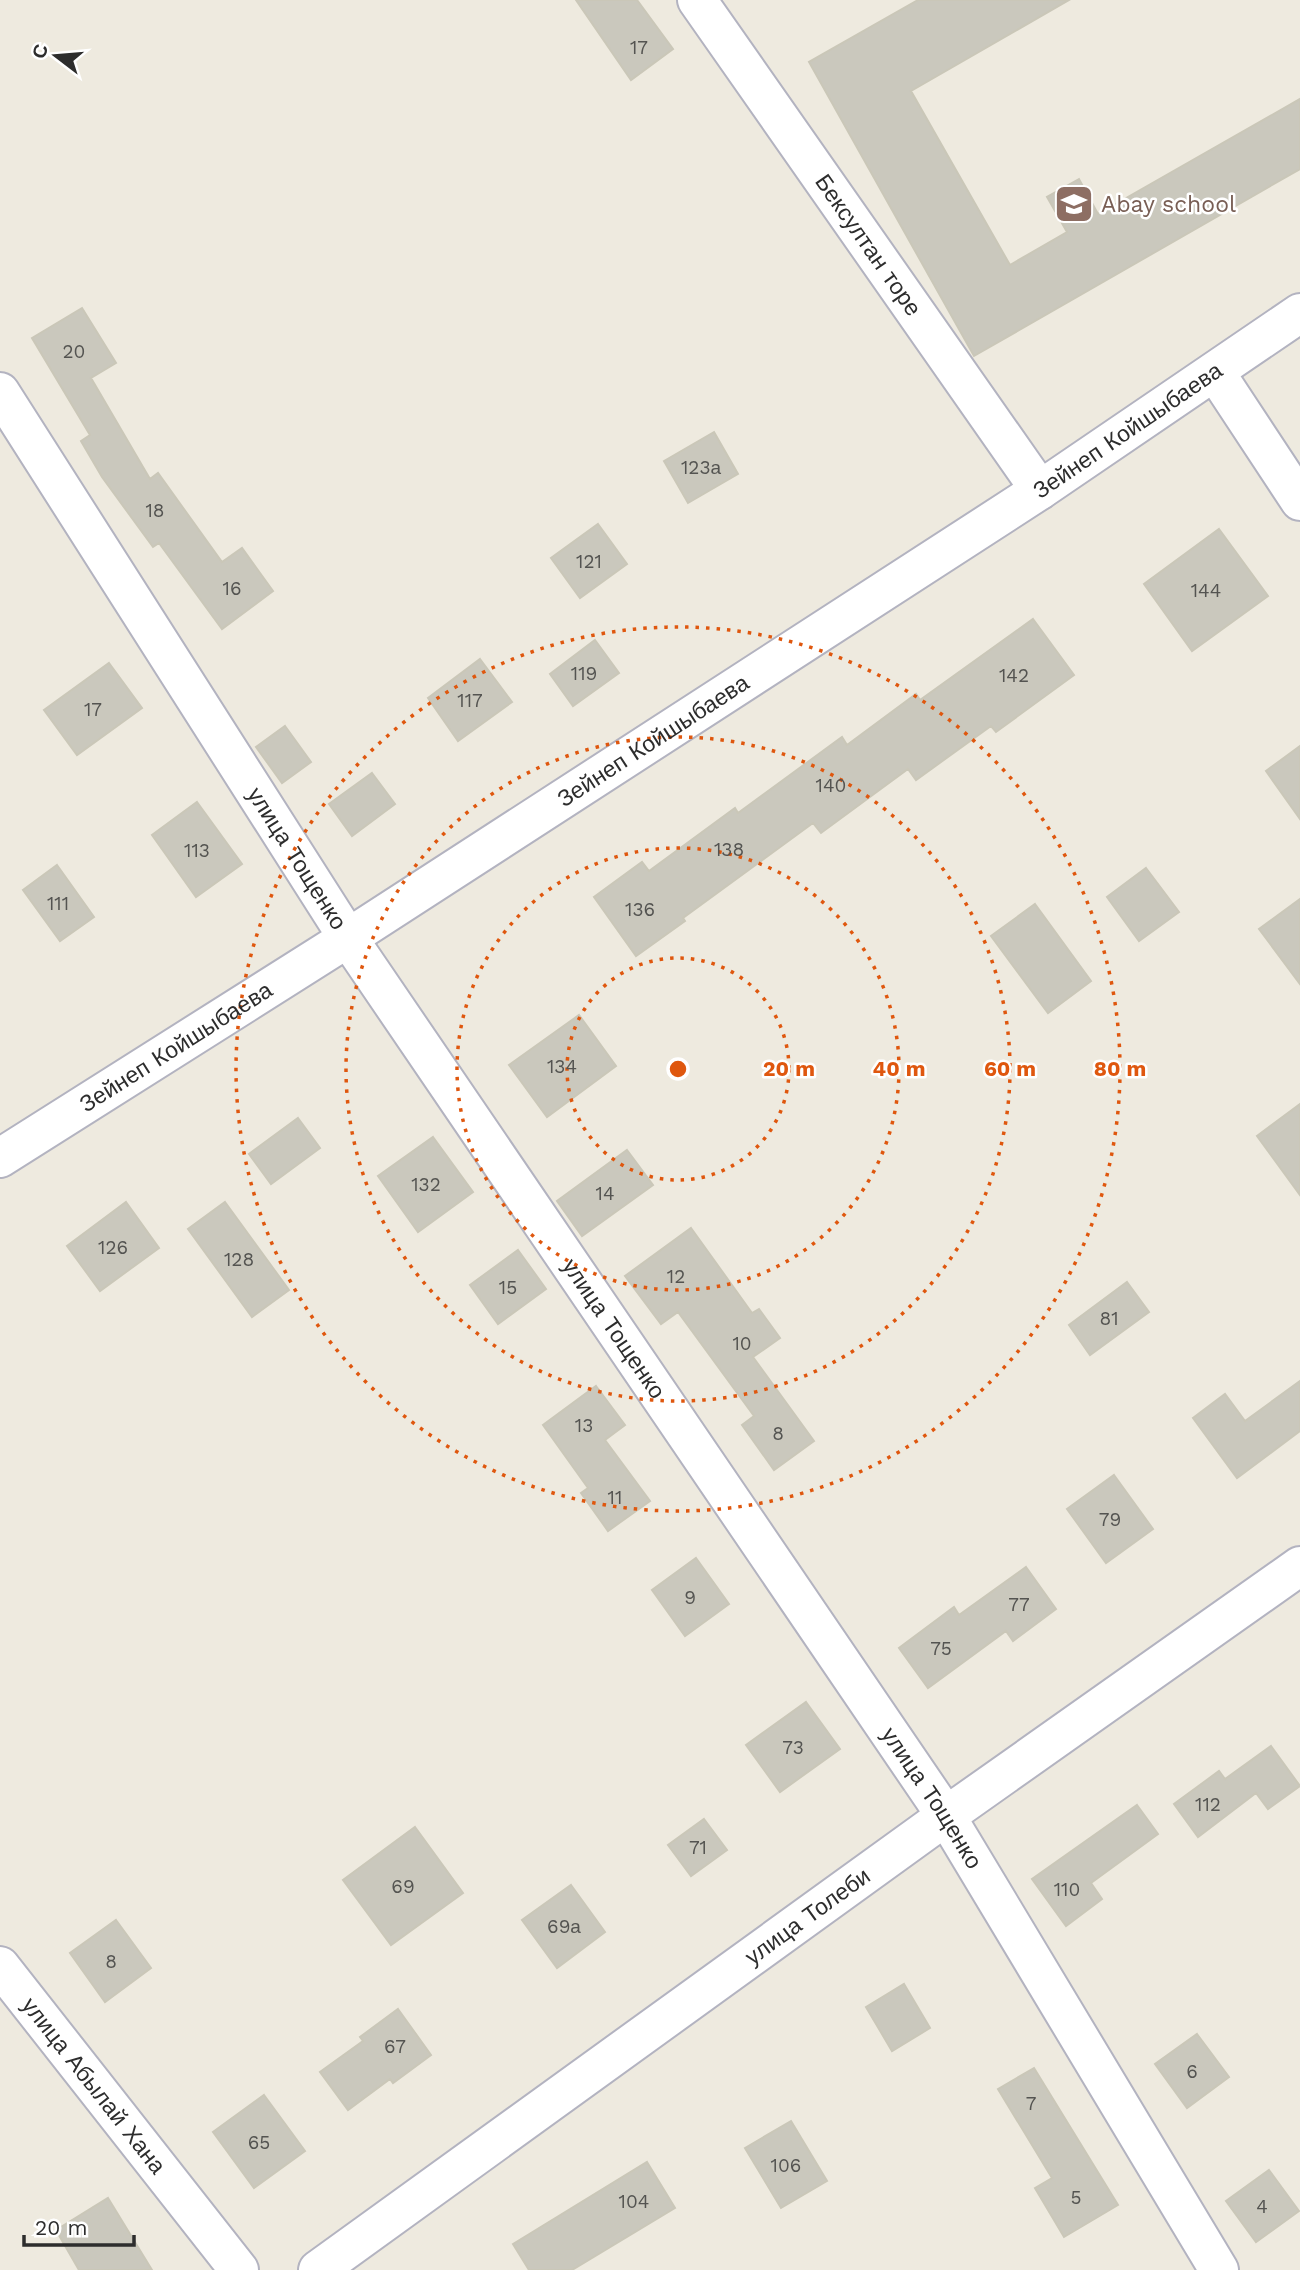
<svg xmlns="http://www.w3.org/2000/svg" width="1300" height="2270" font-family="'Work Sans',sans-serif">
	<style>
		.building { fill: #cac8bd; stroke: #cac7b8; stroke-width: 2 }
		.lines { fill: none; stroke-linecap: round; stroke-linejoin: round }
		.minor-casing { stroke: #b3b3c0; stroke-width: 42 }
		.minor { stroke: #fff; stroke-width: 38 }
		.ring { fill: none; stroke: #df570e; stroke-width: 3.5; stroke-dasharray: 3.5 7 }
		.labels { text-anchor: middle; stroke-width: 5; stroke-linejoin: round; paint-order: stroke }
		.number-label { font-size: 19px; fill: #545451 }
		.education-label { font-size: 23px; fill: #785e54; stroke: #fff; text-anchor: start }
		.street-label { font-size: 23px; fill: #2d2d2d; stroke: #fff }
		.centre { fill: #df570e; stroke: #fff; stroke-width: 3.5 }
		.ring-label { font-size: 21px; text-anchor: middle; font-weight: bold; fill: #df570e; stroke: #fff; stroke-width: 5; stroke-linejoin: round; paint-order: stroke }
	</style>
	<rect width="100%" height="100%" fill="#eeeadf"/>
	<!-- building -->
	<path class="building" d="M 576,0 L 637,0 L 673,49 L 631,80 Z
		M 918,0 L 1069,0 L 911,91 L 1010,265 L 1067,232 L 1047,197 L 1079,179 L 1098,214 L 1300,99 L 1300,169 L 974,356 L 809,62 Z
		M 82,308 L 116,363 L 91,378 L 150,479 L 158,473 L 222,562 L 242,548 L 273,591 L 222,629 L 159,543 L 153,547 L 102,477 L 81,441 L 90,435 L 32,338 Z
		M 714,432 L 738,474 L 688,503 L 664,461 Z
		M 598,524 L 627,564 L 580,598 L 551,558 Z
		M 1219,529 L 1268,596 L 1192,651 L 1144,584 Z
		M 1033,619 L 1074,675 L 996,732 L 991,726 L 916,780 L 908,769 L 821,833 L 813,823 L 683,918 L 685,921 L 636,956 L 594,897 L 642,862 L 649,871 L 735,808 L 738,813 L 842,737 L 847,745 L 916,694 L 920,700 Z
		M 595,640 L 619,673 L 573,706 L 550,674 Z
		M 480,659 L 512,702 L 458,741 L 428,698 Z
		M 109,663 L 142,708 L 77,755 L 44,710 Z
		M 285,726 L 311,762 L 282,783 L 256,747 Z
		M 1300,746 L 1300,819 L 1266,771 Z
		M 372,773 L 395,804 L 352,836 L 329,804 Z
		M 197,802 L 242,864 L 196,897 L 152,835 Z
		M 57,865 L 94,917 L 60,941 L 23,890 Z
		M 1146,868 L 1179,912 L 1139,941 L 1107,897 Z
		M 1300,899 L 1300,984 L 1259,929 Z
		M 1035,904 L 1091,981 L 1048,1013 L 991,936 Z
		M 579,1015 L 616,1066 L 547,1117 L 509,1065 Z
		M 1300,1104 L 1300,1195 L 1257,1136 Z
		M 298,1118 L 320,1148 L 271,1184 L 249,1154 Z
		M 433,1137 L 473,1192 L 418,1232 L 378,1176 Z
		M 627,1150 L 653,1185 L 582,1236 L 557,1201 Z
		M 126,1202 L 159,1248 L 100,1291 L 67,1246 Z
		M 225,1202 L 289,1290 L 252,1317 L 188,1229 Z
		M 691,1228 L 752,1313 L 759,1309 L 780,1338 L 753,1357 L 814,1441 L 774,1470 L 742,1425 L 754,1416 L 678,1312 L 661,1324 L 625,1276 Z
		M 518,1250 L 546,1289 L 498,1324 L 470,1285 Z
		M 1127,1282 L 1149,1312 L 1090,1355 L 1069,1325 Z
		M 1300,1381 L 1300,1431 L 1237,1478 L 1193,1418 L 1225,1394 L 1245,1421 Z
		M 596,1386 L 625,1425 L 605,1440 L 650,1501 L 608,1531 L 581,1493 L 588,1488 L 543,1425 Z
		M 1114,1475 L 1153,1529 L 1106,1563 L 1067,1509 Z
		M 696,1558 L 729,1604 L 685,1636 L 652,1590 Z
		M 1026,1567 L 1056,1609 L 1013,1641 L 1006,1631 L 928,1688 L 899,1648 L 954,1607 L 959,1615 Z
		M 806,1702 L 840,1749 L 780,1792 L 746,1745 Z
		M 1271,1746 L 1300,1786 L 1268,1809 L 1256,1793 L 1198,1837 L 1174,1804 L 1219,1771 L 1225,1779 Z
		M 1137,1805 L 1158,1834 L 1091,1883 L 1102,1899 L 1066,1926 L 1032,1879 Z
		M 704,1819 L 727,1850 L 691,1876 L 668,1845 Z
		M 415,1827 L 463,1893 L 391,1945 L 343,1880 Z
		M 571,1885 L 605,1932 L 557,1968 L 522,1920 Z
		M 116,1920 L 151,1968 L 105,2002 L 70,1953 Z
		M 904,1984 L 930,2028 L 892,2051 L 866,2007 Z
		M 398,2009 L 431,2055 L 393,2083 L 390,2079 L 348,2110 L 320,2072 L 363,2041 L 360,2037 Z
		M 1197,2034 L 1229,2077 L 1187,2108 L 1155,2064 Z
		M 1034,2068 L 1118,2205 L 1064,2237 L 1035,2188 L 1052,2178 L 998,2089 Z
		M 264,2095 L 305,2151 L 254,2188 L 213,2132 Z
		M 791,2121 L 827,2181 L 781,2208 L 745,2148 Z
		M 647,2162 L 675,2208 L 572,2270 L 529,2270 L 513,2244 Z
		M 1269,2170 L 1299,2211 L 1256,2242 L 1226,2201 Z
		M 108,2198 L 152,2270 L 79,2270 L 56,2230 Z"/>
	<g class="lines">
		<!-- minor casing -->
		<g class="minor-casing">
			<g id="minor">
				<path id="s1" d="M 697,0 L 1040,490"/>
				<path d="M 1215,372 L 1300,501"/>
				<path id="s2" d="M 0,392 L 348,938 L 946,1816 L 1219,2270"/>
				<path id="s3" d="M 0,1158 L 348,938 L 1040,490 L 1300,313"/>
				<path id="s4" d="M 0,1966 L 239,2270"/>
				<path id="s5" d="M 318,2270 L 946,1816 L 1300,1566"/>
			</g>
		</g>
		<!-- minor -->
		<use href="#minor" class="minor"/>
	</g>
	<!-- distance rings -->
	<g class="ring">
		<circle cx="678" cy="1069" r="111"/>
		<circle cx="678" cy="1069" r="221"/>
		<circle cx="678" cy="1069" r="332"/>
		<circle cx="678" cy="1069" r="442"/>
	</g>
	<!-- icons -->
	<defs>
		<g id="school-square" transform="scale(2.0125)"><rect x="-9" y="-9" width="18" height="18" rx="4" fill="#8d6e63" stroke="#fff"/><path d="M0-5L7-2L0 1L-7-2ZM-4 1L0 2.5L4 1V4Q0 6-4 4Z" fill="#fff"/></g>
	</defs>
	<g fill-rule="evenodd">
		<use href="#school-square" x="1074" y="204"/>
	</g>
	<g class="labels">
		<!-- number labels -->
		<g class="number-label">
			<text x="639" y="54">17</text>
			<text x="74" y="358">20</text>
			<text x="701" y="474">123а</text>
			<text x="155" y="517">18</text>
			<text x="589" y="568">121</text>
			<text x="232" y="595">16</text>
			<text x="1206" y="597">144</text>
			<text x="584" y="680">119</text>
			<text x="1014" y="682">142</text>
			<text x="470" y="707">117</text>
			<text x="93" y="716">17</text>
			<text x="831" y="792">140</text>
			<text x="729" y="856">138</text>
			<text x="197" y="857">113</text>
			<text x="58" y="910">111</text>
			<text x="640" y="916">136</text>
			<text x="562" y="1073">134</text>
			<text x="426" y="1191">132</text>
			<text x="605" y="1200">14</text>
			<text x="113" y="1254">126</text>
			<text x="239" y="1266">128</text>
			<text x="676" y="1283">12</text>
			<text x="508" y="1294">15</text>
			<text x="1109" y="1325">81</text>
			<text x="742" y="1350">10</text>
			<text x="584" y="1432">13</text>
			<text x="778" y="1440">8</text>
			<text x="615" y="1504">11</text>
			<text x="1110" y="1526">79</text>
			<text x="690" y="1604">9</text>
			<text x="1019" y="1611">77</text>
			<text x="941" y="1655">75</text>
			<text x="793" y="1754">73</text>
			<text x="1208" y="1811">112</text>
			<text x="698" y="1854">71</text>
			<text x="403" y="1893">69</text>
			<text x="1067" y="1896">110</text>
			<text x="564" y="1933">69а</text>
			<text x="111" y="1968">8</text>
			<text x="395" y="2053">67</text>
			<text x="1192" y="2078">6</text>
			<text x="1031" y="2110">7</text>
			<text x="259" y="2149">65</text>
			<text x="786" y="2172">106</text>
			<text x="1076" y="2204">5</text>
			<text x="634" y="2208">104</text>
			<text x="1262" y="2213">4</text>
		</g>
		<!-- education labels -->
		<g class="education-label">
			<text x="1101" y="212">Abay school</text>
		</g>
		<!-- street labels -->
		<g class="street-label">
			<text dy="8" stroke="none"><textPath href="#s1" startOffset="299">Бексултан торе</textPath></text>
			<text dy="8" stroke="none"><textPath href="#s3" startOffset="1342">Зейнеп Койшыбаева</textPath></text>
			<text dy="8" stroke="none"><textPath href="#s3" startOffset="775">Зейнеп Койшыбаева</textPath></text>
			<text dy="8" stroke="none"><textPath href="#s2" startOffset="553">улица Тощенко</textPath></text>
			<text dy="8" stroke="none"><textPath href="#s3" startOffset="208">Зейнеп Койшыбаева</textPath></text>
			<text dy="8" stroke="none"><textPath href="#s2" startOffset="1120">улица Тощенко</textPath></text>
			<text dy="8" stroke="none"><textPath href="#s2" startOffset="1687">улица Тощенко</textPath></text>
			<text dy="8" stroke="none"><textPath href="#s5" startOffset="604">улица Толеби</textPath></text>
			<text dy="8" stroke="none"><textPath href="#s4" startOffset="152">улица Абылай Хана</textPath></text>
		</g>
	</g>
	<circle cx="678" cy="1069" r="10" class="centre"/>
	<g class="ring-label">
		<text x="789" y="1076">20 m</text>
		<text x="899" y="1076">40 m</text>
		<text x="1010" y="1076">60 m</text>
		<text x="1120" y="1076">80 m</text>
	</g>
	<!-- north arrow -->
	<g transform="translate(56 56) rotate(286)" stroke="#ffffff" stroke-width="5" paint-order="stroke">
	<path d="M0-5L12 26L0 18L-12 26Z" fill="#2d2d2d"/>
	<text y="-10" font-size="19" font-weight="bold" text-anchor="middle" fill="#2d2d2d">С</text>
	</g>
	<!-- scale -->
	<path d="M24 2235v10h110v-10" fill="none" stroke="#2d2d2d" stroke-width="3.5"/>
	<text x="35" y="2235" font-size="21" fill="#2d2d2d" stroke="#ffffff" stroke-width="5" paint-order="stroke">20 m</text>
</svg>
